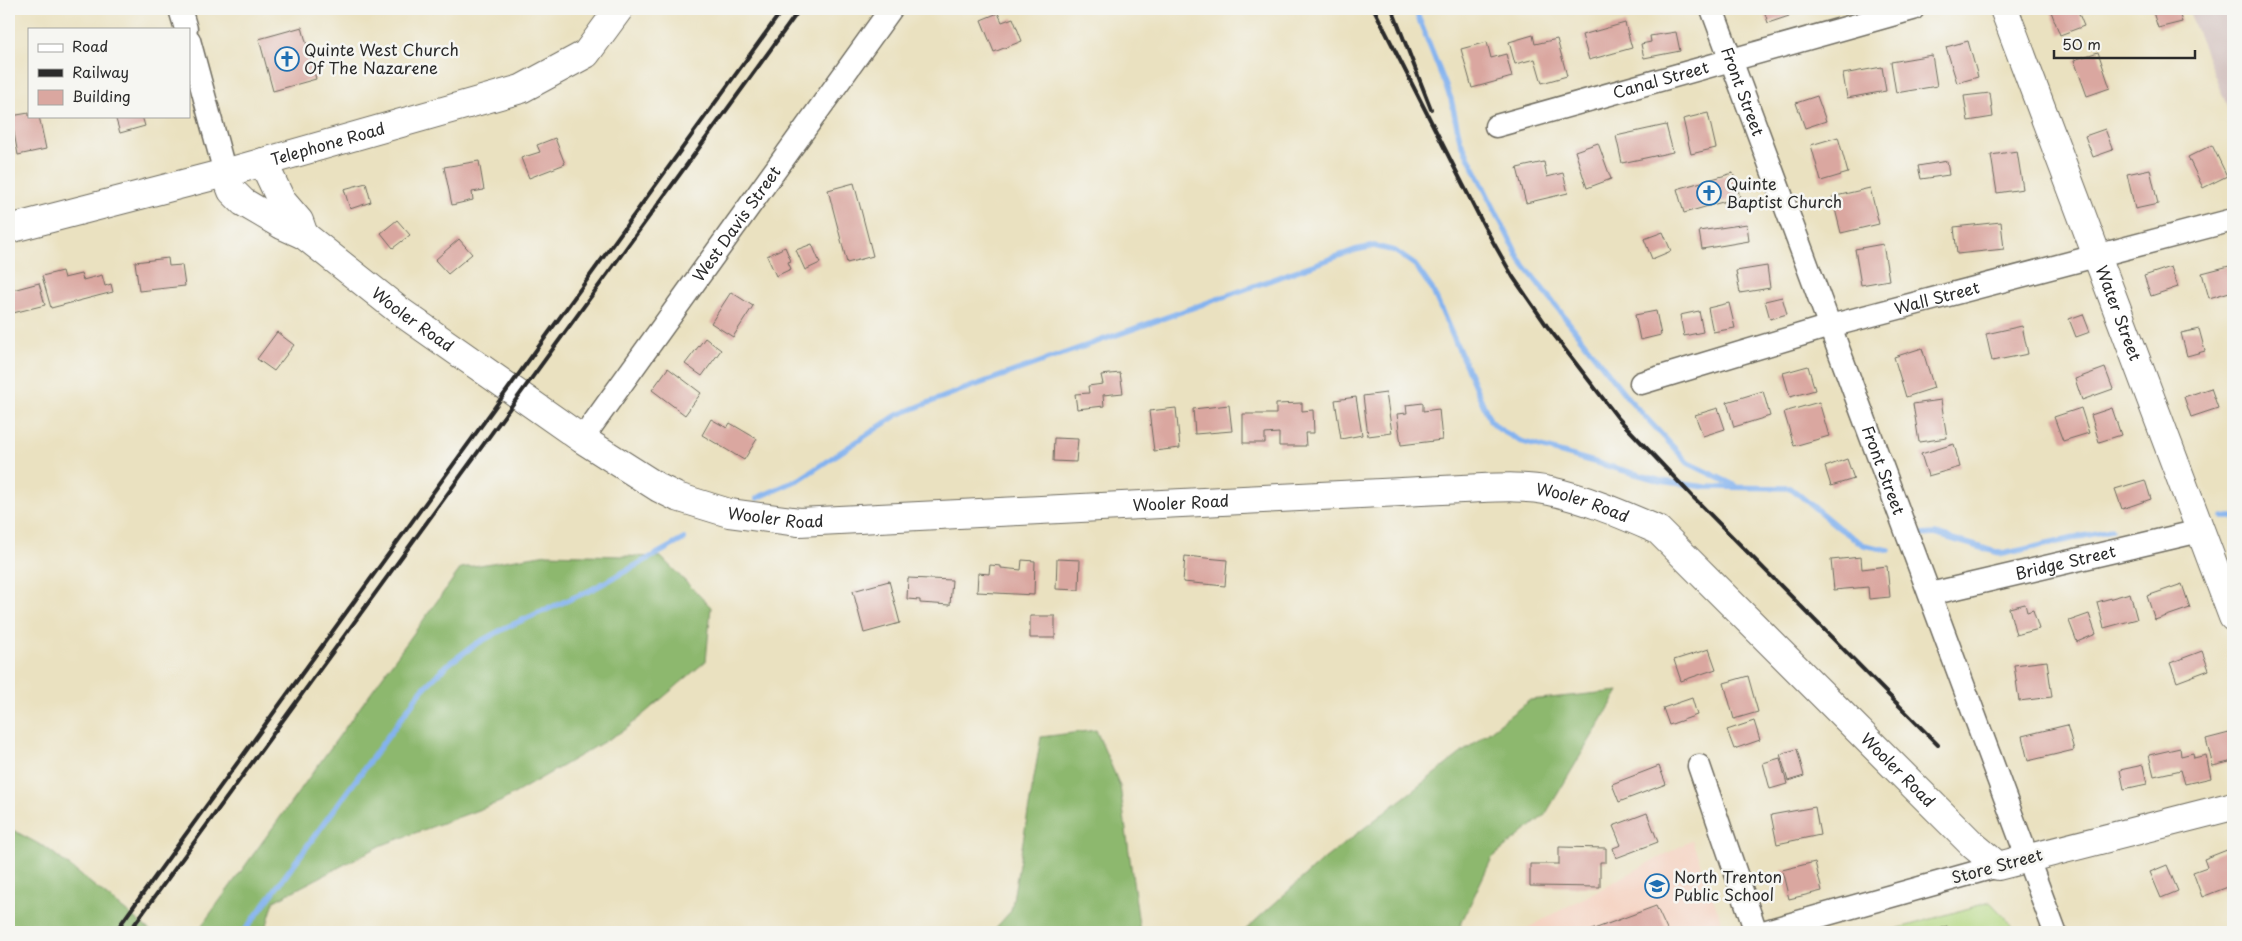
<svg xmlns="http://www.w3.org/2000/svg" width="2242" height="941" font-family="'Playpen Sans',sans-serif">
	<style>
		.built { fill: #f5d3c2 }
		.industrial { fill: #d1c0bd }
		.green { fill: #b2d780; stroke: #6e8156 }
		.forest { fill: #8db86e; stroke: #5c724c }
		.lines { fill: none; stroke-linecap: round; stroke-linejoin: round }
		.stream { stroke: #84b3ef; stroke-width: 5.5 }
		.building { fill: #daa7a0 }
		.minor-casing { stroke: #6e6b5f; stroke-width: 25 }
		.tertiary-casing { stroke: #6e6b5f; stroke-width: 30 }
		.secondary-casing { stroke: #6e6b5f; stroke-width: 30 }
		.minor { stroke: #fff; stroke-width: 22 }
		.tertiary { stroke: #fff; stroke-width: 28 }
		.secondary { stroke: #fff; stroke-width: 28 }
		.rail { stroke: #2b2b2b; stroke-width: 4 }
		.labels { text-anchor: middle; stroke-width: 5; stroke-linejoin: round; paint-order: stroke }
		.poi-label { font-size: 16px; fill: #2b2b2b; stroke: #f6f6f2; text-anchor: start }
		.street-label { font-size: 16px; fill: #2b2b2b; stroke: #f6f6f2 }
	</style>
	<rect width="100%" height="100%" fill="#f6f6f2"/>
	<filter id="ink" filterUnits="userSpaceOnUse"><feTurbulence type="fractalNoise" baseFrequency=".02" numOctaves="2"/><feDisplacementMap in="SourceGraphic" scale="10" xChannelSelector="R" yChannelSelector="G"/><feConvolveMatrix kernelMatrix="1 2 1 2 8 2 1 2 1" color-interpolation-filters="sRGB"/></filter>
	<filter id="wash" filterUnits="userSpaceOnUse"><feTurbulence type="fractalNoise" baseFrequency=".0096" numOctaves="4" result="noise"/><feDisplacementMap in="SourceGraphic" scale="20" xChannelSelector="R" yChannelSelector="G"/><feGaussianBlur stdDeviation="1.12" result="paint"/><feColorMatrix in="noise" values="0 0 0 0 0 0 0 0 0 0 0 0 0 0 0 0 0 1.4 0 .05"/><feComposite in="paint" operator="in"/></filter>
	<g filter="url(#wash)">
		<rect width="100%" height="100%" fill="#eae1c0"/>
		<!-- built -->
		<path class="built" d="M 1692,840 L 1725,932 L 1520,932 Z"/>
		<!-- industrial -->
		<path class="industrial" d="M 2188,9 L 2233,9 L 2233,121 Z"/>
		<!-- green -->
		<path class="green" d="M 1990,902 L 2019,932 L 1886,932 Z"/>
		<!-- forest -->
		<path class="forest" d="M 547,554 L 661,557 L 711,607 L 706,661 L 626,729 L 500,802 L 382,845 L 274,901 L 265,932 L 197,932 L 461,568 Z
			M 1619,691 L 1545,815 L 1492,858 L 1457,932 L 1243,932 L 1319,863 L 1530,700 Z
			M 1096,730 L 1120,786 L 1140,932 L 992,932 L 1011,911 L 1041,737 Z
			M 9,828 L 48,849 L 152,932 L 9,932 Z"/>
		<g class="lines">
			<!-- stream -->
			<path class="stream" d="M 1415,9 L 1451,99 L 1460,140 L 1520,260 L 1627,397 L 1688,463 L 1734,485
				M 757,498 L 800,479 L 897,415 L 959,391 L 1355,250 L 1374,246 L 1395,251 L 1415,265 L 1432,289 L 1490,420 L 1499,429 L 1520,441 L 1661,481 L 1706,487 L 1791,488 L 1839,528 L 1864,545 L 1889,550
				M 2223,517 L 2233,517
				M 1919,535 L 1935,534 L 2003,554 L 2111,530
				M 244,932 L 422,690 L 447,665 L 476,644 L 507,627 L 591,590 L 684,539"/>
		</g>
		<g id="blocks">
			<!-- building -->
			<path class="building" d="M 1753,9 L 1787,9 L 1789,16 L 1768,23 L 1764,10 L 1755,13 Z
				M 2050,9 L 2077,9 L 2084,26 L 2060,35 Z
				M 2152,9 L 2178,9 L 2182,22 L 2158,28 Z
				M 998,13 L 1002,22 L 1013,18 L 1022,41 L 994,52 L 981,20 Z
				M 1625,23 L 1632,48 L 1589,60 L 1582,35 Z
				M 302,27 L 316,79 L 273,91 L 259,39 Z
				M 1676,32 L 1680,51 L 1644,58 L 1641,44 L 1651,42 L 1650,36 Z
				M 1533,35 L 1535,44 L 1557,39 L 1567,76 L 1542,83 L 1535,59 L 1515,64 L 1509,42 Z
				M 1968,41 L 1978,77 L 1957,83 L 1946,47 Z
				M 1487,42 L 1491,58 L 1506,54 L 1512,77 L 1472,88 L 1461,49 Z
				M 2098,52 L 2110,88 L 2087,96 L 2074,60 Z
				M 1932,55 L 1937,86 L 1896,93 L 1891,62 Z
				M 1882,67 L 1886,91 L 1847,98 L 1843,74 Z
				M 1990,93 L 1993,117 L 1968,121 L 1964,96 Z
				M 1817,96 L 1826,121 L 1805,128 L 1796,103 Z
				M 29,113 L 29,116 L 39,116 L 46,149 L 18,155 L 11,116 Z
				M 1708,113 L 1716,148 L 1691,154 L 1683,119 Z
				M 115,116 L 142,116 L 145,126 L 120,133 Z
				M 1666,125 L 1673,152 L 1622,163 L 1616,136 Z
				M 2105,129 L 2113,150 L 2093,157 L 2085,136 Z
				M 1838,137 L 1848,173 L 1821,181 L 1811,145 Z
				M 555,138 L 565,164 L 529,178 L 521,158 L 540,152 L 537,145 Z
				M 1598,143 L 1611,179 L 1587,188 L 1575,151 Z
				M 2212,145 L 2227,176 L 2203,188 L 2188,157 Z
				M 2017,151 L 2023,189 L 1997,193 L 1991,155 Z
				M 479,161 L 484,190 L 472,192 L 473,200 L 452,205 L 444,167 Z
				M 1947,161 L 1949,175 L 1921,179 L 1918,166 Z
				M 1544,162 L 1547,177 L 1563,173 L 1568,193 L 1526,203 L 1517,168 Z
				M 2150,169 L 2158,204 L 2135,209 L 2127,174 Z
				M 1733,173 L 1740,197 L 1684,213 L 1677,189 Z
				M 366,183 L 371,202 L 350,209 L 344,189 Z
				M 854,183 L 873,256 L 847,263 L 828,190 Z
				M 1870,188 L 1879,224 L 1841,233 L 1832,197 Z
				M 397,220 L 410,235 L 393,248 L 381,233 Z
				M 2001,222 L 2004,249 L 1957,254 L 1954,227 Z
				M 1747,224 L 1749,241 L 1702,249 L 1699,231 Z
				M 1663,232 L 1671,251 L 1652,259 L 1644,239 Z
				M 459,239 L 472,254 L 448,274 L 435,260 Z
				M 812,244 L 820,263 L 805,270 L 796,250 Z
				M 1883,244 L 1889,280 L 1861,285 L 1855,249 Z
				M 785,247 L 791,261 L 788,262 L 791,269 L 776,276 L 767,256 Z
				M 168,258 L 169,266 L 182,265 L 185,286 L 139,291 L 135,262 Z
				M 2233,265 L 2233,291 L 2209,298 L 2202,273 Z
				M 1767,266 L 1770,288 L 1740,293 L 1736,271 Z
				M 2171,267 L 2178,287 L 2151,296 L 2144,276 Z
				M 62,271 L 64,278 L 81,274 L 83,280 L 102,275 L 105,286 L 111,284 L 113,292 L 51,308 L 42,276 Z
				M 39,283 L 45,305 L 9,314 L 9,291 Z
				M 731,292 L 753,306 L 733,337 L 711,323 Z
				M 1782,297 L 1787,314 L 1770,319 L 1765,301 Z
				M 1729,303 L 1735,328 L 1713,332 L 1708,308 Z
				M 1656,311 L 1661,335 L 1640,340 L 1635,315 Z
				M 1699,311 L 1703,332 L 1684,336 L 1680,315 Z
				M 2083,314 L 2090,332 L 2076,337 L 2069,319 Z
				M 2022,326 L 2028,354 L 1992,361 L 1986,334 Z
				M 2199,329 L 2205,351 L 2187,356 L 2181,333 Z
				M 277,332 L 294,345 L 274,371 L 257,359 Z
				M 705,338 L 721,350 L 702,376 L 685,364 Z
				M 1922,348 L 1934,388 L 1906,397 L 1894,357 Z
				M 1808,366 L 1815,390 L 1790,397 L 1783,373 Z
				M 668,368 L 701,393 L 685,415 L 652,390 Z
				M 2105,368 L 2113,389 L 2082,400 L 2075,379 Z
				M 1120,373 L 1123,393 L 1103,395 L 1104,406 L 1077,409 L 1075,394 L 1089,393 L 1088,386 L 1103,384 L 1101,375 Z
				M 2211,388 L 2218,408 L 2191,417 L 2184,397 Z
				M 1763,391 L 1770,416 L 1734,427 L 1727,402 Z
				M 1386,393 L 1392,433 L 1368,436 L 1363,396 Z
				M 1356,397 L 1362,435 L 1341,439 L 1335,400 Z
				M 1941,400 L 1947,438 L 1919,442 L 1913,404 Z
				M 1819,402 L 1829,436 L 1794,446 L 1784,412 Z
				M 1302,403 L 1302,411 L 1313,410 L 1314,433 L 1305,433 L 1306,446 L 1279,446 L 1279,433 L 1265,434 L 1265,443 L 1243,443 L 1243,414 L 1276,414 L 1276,404 Z
				M 1423,403 L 1423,411 L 1439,409 L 1442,440 L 1401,445 L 1397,414 L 1407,413 L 1406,405 Z
				M 1229,405 L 1232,431 L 1195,434 L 1193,409 Z
				M 1176,408 L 1180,448 L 1154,451 L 1149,411 Z
				M 1718,408 L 1725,429 L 1703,436 L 1695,415 Z
				M 2081,408 L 2089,433 L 2063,441 L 2054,417 Z
				M 2112,408 L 2121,435 L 2099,442 L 2091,415 Z
				M 711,419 L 727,428 L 730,423 L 757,439 L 744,460 L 702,435 Z
				M 1054,438 L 1078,439 L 1076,462 L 1053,461 Z
				M 1954,444 L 1960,467 L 1928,476 L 1921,454 Z
				M 1847,459 L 1854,479 L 1831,486 L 1825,467 Z
				M 2145,480 L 2151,499 L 2122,509 L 2115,489 Z
				M 1185,556 L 1227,560 L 1225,586 L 1183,582 Z
				M 1861,557 L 1862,569 L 1887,566 L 1890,597 L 1869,599 L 1868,587 L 1834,590 L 1831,560 Z
				M 1057,559 L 1080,560 L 1079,590 L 1056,589 Z
				M 1022,560 L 1035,561 L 1034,595 L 977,592 L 978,573 L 989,574 L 990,565 L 1001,566 L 1001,568 L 1021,570 Z
				M 908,578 L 952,580 L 950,605 L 920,603 L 920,600 L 907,599 Z
				M 889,581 L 900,623 L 864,633 L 853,591 Z
				M 2182,584 L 2190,608 L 2155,620 L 2147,596 Z
				M 2130,593 L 2137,619 L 2104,628 L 2097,602 Z
				M 2025,604 L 2027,612 L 2033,610 L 2039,629 L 2016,635 L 2009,608 Z
				M 2089,614 L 2096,634 L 2077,642 L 2069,621 Z
				M 1030,616 L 1055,616 L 1055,638 L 1030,638 Z
				M 1709,649 L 1716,669 L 1681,681 L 1674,660 Z
				M 2202,651 L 2209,670 L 2177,682 L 2170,663 Z
				M 2047,661 L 2052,697 L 2019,701 L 2014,665 Z
				M 1748,676 L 1758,712 L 1734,719 L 1724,683 Z
				M 1692,698 L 1697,715 L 1669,725 L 1663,708 Z
				M 1754,721 L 1760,740 L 1734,749 L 1727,730 Z
				M 2067,725 L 2074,750 L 2028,761 L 2022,736 Z
				M 2233,732 L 2233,761 L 2213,766 L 2206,739 Z
				M 2180,748 L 2181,756 L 2193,753 L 2194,758 L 2206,755 L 2211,778 L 2185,784 L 2181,770 L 2154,776 L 2149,755 Z
				M 1797,749 L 1804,776 L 1788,781 L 1780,754 Z
				M 1780,758 L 1787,784 L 1770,789 L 1763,763 Z
				M 2143,765 L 2147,784 L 2124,789 L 2120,770 Z
				M 1659,766 L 1666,784 L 1619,802 L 1612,784 Z
				M 1815,807 L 1820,835 L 1777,844 L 1771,815 Z
				M 1647,813 L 1658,842 L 1616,858 L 1613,848 L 1621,845 L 1613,826 Z
				M 1559,847 L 1606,848 L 1606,862 L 1600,862 L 1600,887 L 1530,886 L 1530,864 L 1559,864 Z
				M 2227,850 L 2233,867 L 2233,885 L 2202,897 L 2193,872 L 2207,867 L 2204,859 Z
				M 1815,862 L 1822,891 L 1789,899 L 1782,870 Z
				M 2167,865 L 2178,891 L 2161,898 L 2150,872 Z
				M 1656,906 L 1668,932 L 1586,932 Z
				M 1947,926 L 1949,932 L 1932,932 Z"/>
		</g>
	</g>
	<g filter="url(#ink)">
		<use href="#blocks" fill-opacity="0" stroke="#6e6b5f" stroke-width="1"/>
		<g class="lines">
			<!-- minor casing -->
			<g class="minor-casing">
				<g id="minor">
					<path d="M 180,9 L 186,29"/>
					<path id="s1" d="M 1712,9 L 2055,932"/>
					<path d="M 189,40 L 225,173"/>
					<path id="s2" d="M 1496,126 L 1913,9"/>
					<path id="s3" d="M 1641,383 L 1830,326 L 2233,220"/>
					<path id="s4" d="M 582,439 L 891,9"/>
					<path id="s5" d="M 1930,594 L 2200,531"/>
					<path d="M 1699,766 L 1756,932"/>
					<path d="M 1763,932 L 1998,866"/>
				</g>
			</g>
			<!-- tertiary casing -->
			<g class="tertiary-casing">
				<g id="tertiary">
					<path d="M 263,162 L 281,200 L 299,221 L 304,235"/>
					<path id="s6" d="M 225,173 L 232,191 L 243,202 L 282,225 L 304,235 L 401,312 L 582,439 L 659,488 L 677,497 L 729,513 L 799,522 L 1462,489 C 1491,488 1522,485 1550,491 C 1587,499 1623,515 1658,530 L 1973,845 L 1998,866 L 2233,806"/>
					<path id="s7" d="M 9,229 L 225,173 L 521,89 L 586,54 L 619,9"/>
				</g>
			</g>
			<!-- secondary casing -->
			<g class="secondary-casing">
				<g id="secondary">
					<path id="s8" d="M 2004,9 L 2233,617"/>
				</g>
			</g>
			<!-- minor -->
			<use href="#minor" class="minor"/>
			<!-- tertiary -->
			<use href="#tertiary" class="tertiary"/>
			<!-- secondary -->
			<use href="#secondary" class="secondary"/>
			<!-- rail -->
			<path class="rail" d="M 1374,9 L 1484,226 L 1513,277 L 1547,326 L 1618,418 L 1693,497 L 1938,745
				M 1392,9 L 1431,109
				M 115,932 L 783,9
				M 129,932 L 800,9"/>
		</g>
	</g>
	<!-- icons -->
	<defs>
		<g id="church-ring" transform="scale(1.25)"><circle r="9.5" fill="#f6f6f2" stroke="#1f6fb2" stroke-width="1.5"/><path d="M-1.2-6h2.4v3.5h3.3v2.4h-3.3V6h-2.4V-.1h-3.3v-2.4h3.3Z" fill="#1f6fb2"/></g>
		<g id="school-ring" transform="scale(1.25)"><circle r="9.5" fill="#f6f6f2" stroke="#1f6fb2" stroke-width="1.5"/><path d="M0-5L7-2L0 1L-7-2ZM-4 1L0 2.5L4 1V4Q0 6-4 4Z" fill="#1f6fb2"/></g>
	</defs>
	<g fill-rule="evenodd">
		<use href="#church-ring" x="287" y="59"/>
		<use href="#church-ring" x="1709" y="193"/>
		<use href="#school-ring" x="1657" y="886"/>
	</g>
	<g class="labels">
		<!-- poi labels -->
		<g class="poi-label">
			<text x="304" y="56">Quinte West Church<tspan x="304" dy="18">Of The Nazarene</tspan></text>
			<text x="1726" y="190">Quinte<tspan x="1726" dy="18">Baptist Church</tspan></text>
			<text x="1674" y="883">North Trenton<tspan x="1674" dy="18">Public School</tspan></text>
		</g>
		<!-- street labels -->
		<g class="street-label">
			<text dy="6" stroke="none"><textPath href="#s2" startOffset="171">Canal Street</textPath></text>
			<text dy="6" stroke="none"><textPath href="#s1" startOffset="88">Front Street</textPath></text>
			<text dy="6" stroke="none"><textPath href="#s7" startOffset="330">Telephone Road</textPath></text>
			<text dy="6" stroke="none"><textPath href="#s4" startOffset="265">West Davis Street</textPath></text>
			<text dy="6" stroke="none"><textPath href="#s3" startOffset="308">Wall Street</textPath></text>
			<text dy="6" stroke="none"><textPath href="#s8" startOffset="325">Water Street</textPath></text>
			<text dy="6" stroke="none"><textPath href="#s6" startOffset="242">Wooler Road</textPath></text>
			<text dy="6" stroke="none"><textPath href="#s1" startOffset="492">Front Street</textPath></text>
			<text dy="6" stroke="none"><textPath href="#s6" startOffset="1068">Wooler Road</textPath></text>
			<text dy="6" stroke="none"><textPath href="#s6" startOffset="1472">Wooler Road</textPath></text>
			<text dy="6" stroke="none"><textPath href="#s6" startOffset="662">Wooler Road</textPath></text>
			<text dy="6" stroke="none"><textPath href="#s5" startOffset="139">Bridge Street</textPath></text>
			<text dy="6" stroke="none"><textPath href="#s6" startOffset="1892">Wooler Road</textPath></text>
			<text transform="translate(1997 866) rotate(-15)" y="6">Store Street</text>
		</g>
	</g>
	<!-- margin -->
	<rect width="2242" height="941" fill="none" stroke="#f6f6f2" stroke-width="30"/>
	<!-- legend -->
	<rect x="28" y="28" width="162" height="90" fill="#f6f6f2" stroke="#a5a5a2"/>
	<rect x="38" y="44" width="25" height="8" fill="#ffffff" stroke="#a5a5a2"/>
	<text x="72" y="52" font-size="15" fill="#2b2b2b">Road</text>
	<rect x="38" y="69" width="25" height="8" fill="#2b2b2b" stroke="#a5a5a2"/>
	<text x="72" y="78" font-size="15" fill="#2b2b2b">Railway</text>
	<rect x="38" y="90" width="25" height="15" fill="#daa7a0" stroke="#a5a5a2"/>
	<text x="72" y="102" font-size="15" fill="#2b2b2b">Building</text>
	<!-- scale -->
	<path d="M2054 50v8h141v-8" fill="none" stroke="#2b2b2b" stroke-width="2.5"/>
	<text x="2062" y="50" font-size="15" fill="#2b2b2b" stroke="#f6f6f2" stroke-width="4" paint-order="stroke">50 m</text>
</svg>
